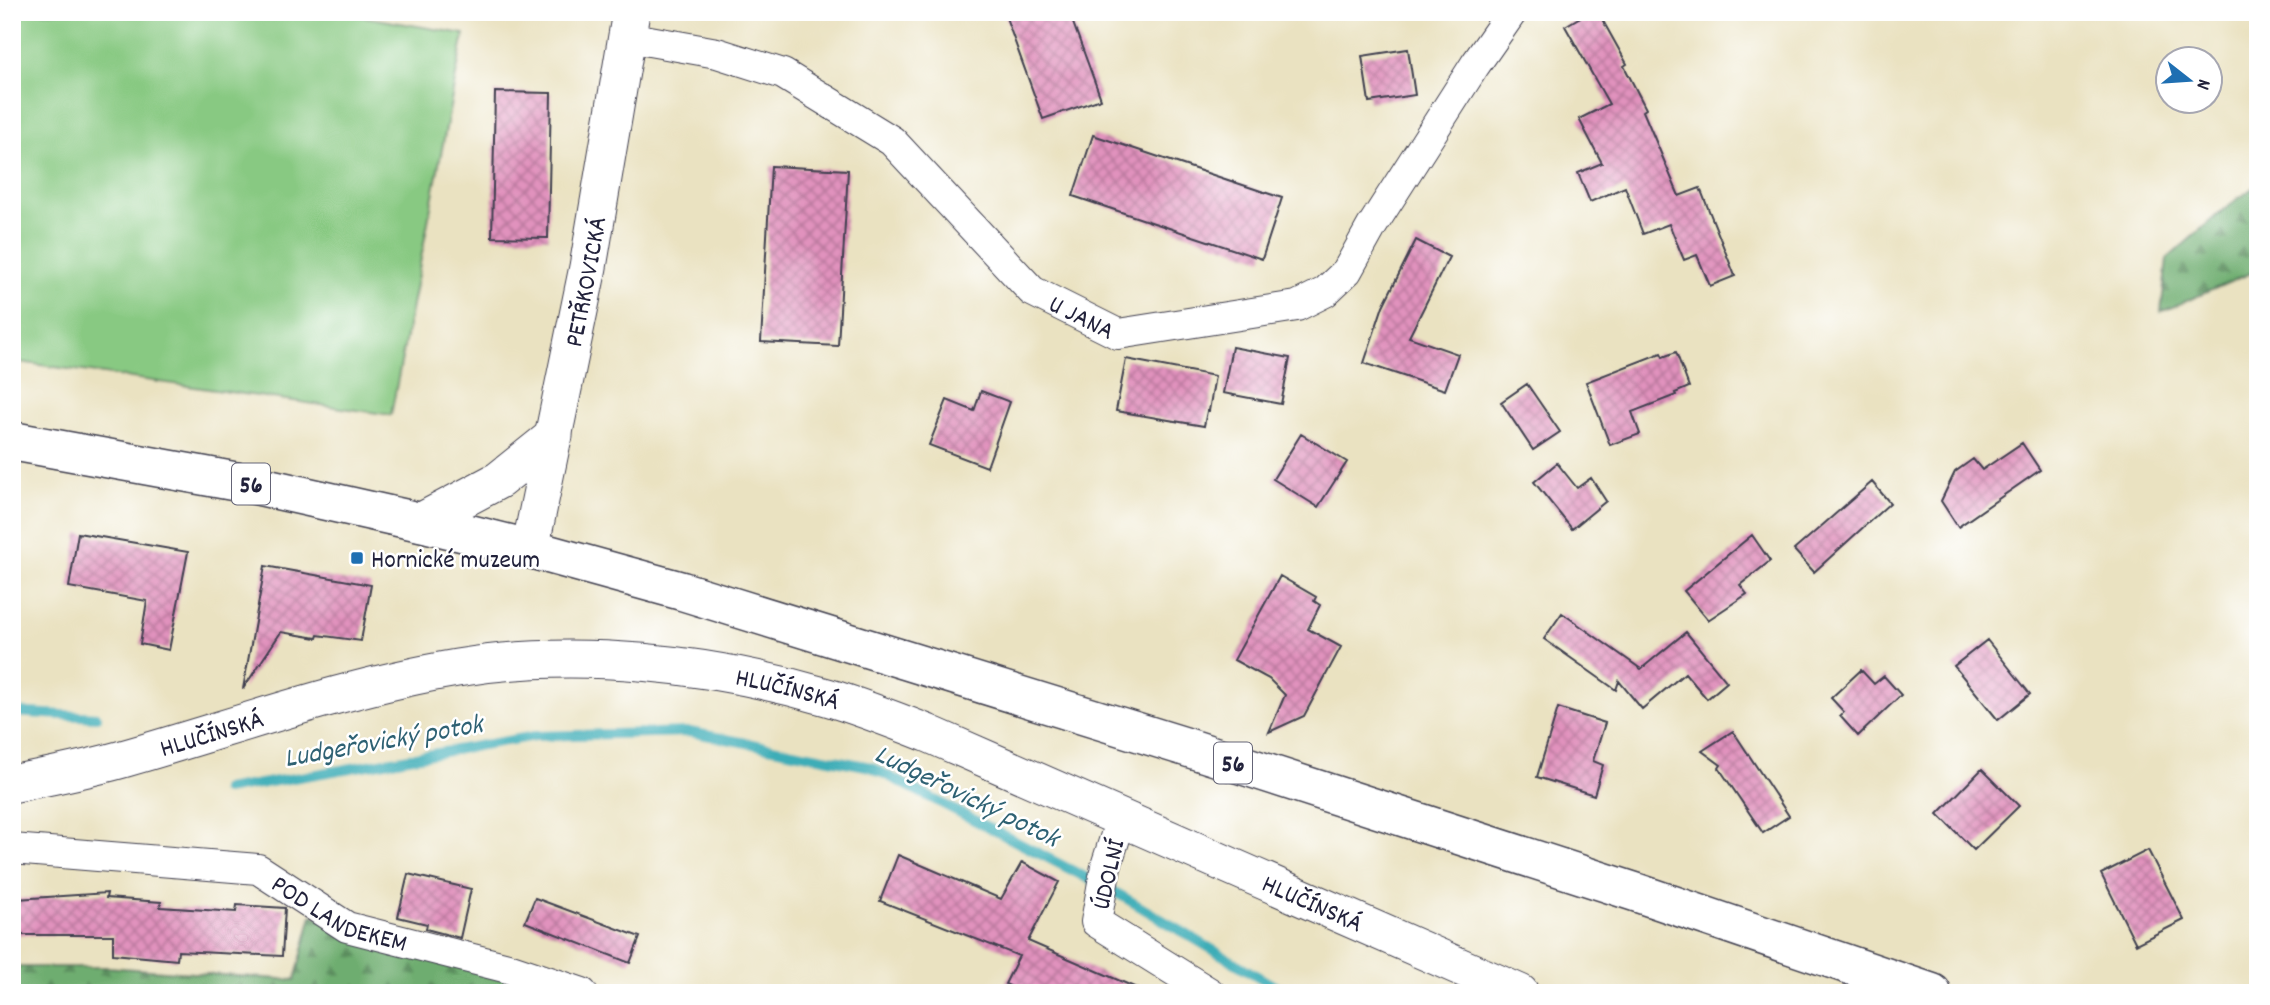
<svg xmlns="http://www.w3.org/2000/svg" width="2270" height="1005" font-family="Dekko,sans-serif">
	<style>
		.grass { fill: #88c982; stroke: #55765e; stroke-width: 2 }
		.forest { fill: url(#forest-firs); stroke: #486856; stroke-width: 2 }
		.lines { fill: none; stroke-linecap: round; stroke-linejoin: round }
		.stream { stroke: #3cadb7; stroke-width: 10 }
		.building { fill: url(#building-cross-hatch) }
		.minor-casing { stroke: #403f4f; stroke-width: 32 }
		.tertiary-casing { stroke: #403f4f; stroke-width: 39 }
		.primary-casing { stroke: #403f4f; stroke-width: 41 }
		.minor { stroke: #fff; stroke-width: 30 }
		.tertiary { stroke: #fff; stroke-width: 37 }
		.primary { stroke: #fff; stroke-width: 38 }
		.poi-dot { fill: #1f6fb2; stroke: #fff; stroke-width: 2.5 }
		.labels { text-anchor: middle; stroke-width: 5; stroke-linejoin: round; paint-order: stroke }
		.shield { fill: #fff; stroke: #646476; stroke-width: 2 }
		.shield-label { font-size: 24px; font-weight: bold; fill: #22223b }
		.street-label { font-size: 26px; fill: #22223b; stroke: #fff }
		.poi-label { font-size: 26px; fill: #22223b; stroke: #fff; text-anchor: start }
		.water-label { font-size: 28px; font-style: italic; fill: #2e6173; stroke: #fff }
	</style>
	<defs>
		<pattern id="forest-firs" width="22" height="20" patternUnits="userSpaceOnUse" patternTransform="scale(1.75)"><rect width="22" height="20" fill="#6ead70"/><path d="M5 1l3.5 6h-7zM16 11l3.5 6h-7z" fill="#5a8c5d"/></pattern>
		<pattern id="building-cross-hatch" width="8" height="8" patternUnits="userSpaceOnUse" patternTransform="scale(1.75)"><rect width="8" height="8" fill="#e192bd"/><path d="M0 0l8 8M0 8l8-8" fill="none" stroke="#b6779b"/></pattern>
	</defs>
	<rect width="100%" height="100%" fill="#fff"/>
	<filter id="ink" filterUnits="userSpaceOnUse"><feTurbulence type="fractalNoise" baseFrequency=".0143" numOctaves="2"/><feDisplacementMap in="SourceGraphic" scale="14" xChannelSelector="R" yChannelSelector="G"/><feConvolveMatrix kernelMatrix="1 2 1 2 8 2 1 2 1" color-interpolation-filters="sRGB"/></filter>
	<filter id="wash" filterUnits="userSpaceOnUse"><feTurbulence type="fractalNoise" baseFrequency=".00686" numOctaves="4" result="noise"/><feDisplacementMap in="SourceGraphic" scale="28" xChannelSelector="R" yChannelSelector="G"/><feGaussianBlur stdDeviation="1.57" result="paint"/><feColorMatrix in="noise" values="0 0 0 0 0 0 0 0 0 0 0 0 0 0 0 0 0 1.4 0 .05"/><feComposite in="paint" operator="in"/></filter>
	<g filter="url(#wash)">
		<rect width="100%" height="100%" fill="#eae2c1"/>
		<!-- grass -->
		<path class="grass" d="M 12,12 L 336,12 L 464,34 L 391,415 L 12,361 Z"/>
		<!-- forest -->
		<path class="forest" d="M 2258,184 L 2258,270 L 2161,312 L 2167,259 L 2224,209 Z
			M 312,915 L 548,993 L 12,993 L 12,967 L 106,967 L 295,980 Z"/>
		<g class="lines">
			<!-- stream -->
			<path class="stream" d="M 12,712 L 97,717
				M 225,790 L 535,736 L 690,732 L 871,767 L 1122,896 L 1286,993"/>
		</g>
		<g id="blocks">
			<!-- building -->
			<path class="building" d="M 1004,12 L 1069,12 L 1101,99 L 1043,119 Z
				M 1589,12 L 1598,12 L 1627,64 L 1624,66 L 1646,109 L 1643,111 L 1679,196 L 1700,188 L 1735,276 L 1710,286 L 1697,255 L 1684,260 L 1669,224 L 1643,234 L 1625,187 L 1590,202 L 1578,173 L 1602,163 L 1579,119 L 1609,104 L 1565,26 Z
				M 1408,49 L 1415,95 L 1369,102 L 1362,56 Z
				M 495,92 L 551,93 L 548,238 L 492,237 Z
				M 1093,135 L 1282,198 L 1262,259 L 1073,196 Z
				M 771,166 L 848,170 L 838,346 L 761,342 Z
				M 1416,240 L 1449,257 L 1409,337 L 1458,354 L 1445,390 L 1364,363 L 1383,306 Z
				M 1232,347 L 1290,358 L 1281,404 L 1223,393 Z
				M 1676,352 L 1689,387 L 1675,393 L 1676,395 L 1632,412 L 1640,434 L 1610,445 L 1586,382 L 1661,353 L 1663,357 Z
				M 1126,359 L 1215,376 L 1209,411 L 1207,411 L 1204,426 L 1116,411 Z
				M 1527,384 L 1560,432 L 1533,450 L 1501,402 Z
				M 981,391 L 1010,402 L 987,467 L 929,445 L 947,400 L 974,411 Z
				M 1301,434 L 1347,462 L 1318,507 L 1273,479 Z
				M 2022,443 L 2040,470 L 1958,527 L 1941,501 L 1955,472 L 1973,459 L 1982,470 Z
				M 1557,463 L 1577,488 L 1591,478 L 1606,501 L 1572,529 L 1534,482 Z
				M 1872,482 L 1890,503 L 1814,572 L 1794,550 Z
				M 78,533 L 188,552 L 169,650 L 140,644 L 147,601 L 69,587 Z
				M 1752,535 L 1770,561 L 1740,585 L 1747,594 L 1708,620 L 1684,591 Z
				M 265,566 L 371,585 L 361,641 L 318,635 L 317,638 L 281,632 L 243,689 Z
				M 1280,576 L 1316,597 L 1314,601 L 1320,605 L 1308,629 L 1341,647 L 1304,716 L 1269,732 L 1285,695 L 1269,679 L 1234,660 Z
				M 1562,613 L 1641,669 L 1686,632 L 1727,682 L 1707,699 L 1685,673 L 1642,709 L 1619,681 L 1616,690 L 1544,639 Z
				M 1987,640 L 2030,694 L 1998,720 L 1954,666 Z
				M 1861,670 L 1874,684 L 1884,676 L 1901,695 L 1858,736 L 1840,716 L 1844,712 L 1831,698 Z
				M 1558,708 L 1605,723 L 1593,761 L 1603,765 L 1594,795 L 1537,777 Z
				M 1733,731 L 1789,816 L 1763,833 L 1719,768 L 1721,765 L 1702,751 Z
				M 1982,769 L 2019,806 L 1974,850 L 1938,814 Z
				M 2148,850 L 2184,920 L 2136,944 L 2101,874 Z
				M 898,855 L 1001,899 L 1022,862 L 1059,882 L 1028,941 L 1148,993 L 1026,993 L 1005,984 L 1019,956 L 880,901 Z
				M 408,874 L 471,889 L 460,938 L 426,929 L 427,924 L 398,917 Z
				M 107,893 L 106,898 L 161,902 L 160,907 L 236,912 L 237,905 L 285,908 L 282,956 L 178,951 L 177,960 L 113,954 L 113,935 L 18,935 L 17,899 Z
				M 535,898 L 640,937 L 630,963 L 525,922 Z"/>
		</g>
	</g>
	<g filter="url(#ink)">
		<use href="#blocks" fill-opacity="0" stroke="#403f4f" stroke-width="2"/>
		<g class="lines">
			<!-- minor casing -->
			<g class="minor-casing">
				<g id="minor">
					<path id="s1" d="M 627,37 L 717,53 L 783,74 L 892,141 L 1032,291 L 1118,334 L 1297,306 L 1325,292 L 1347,271 L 1372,226 L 1475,65 L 1512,12"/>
					<path d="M 1121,819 L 1106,866 L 1096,922 L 1210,993"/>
					<path id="s2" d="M 12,849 L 258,869 L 347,927 L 508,968 L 582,993"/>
				</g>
			</g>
			<!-- tertiary casing -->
			<g class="tertiary-casing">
				<g id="tertiary">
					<path d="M 420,522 L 499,480 L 554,436"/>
					<path id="s3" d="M 530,549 L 588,267 L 631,12"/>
					<path id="s4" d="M 12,784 C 50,776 89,769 126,758 C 235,727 344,687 457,668 C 575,648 712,663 827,697 C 861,707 894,720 927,733 L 1520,993"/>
				</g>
			</g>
			<!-- primary casing -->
			<g class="primary-casing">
				<path id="primary" d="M 12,441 L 255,485 L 429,524 L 530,549 L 682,591 L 1183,746 L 1635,892 L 1932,993"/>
			</g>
			<!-- minor -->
			<use href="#minor" class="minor"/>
			<!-- tertiary -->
			<use href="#tertiary" class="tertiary"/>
			<!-- primary -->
			<use href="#primary" class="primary"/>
		</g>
	</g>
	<!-- markers -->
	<rect class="poi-dot" x="350" y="551" width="14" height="14" rx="3.5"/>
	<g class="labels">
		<!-- shield labels -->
		<g class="shield">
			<rect x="232" y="463.5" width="38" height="41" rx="5"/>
			<rect x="1214" y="742.5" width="38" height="41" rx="5"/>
		</g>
		<g class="shield-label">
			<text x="251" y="492">56</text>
			<text x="1233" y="771">56</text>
		</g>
		<!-- street labels -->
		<g class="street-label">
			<text dy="9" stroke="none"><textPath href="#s3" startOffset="273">PETŘKOVICKÁ</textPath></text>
			<text dy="9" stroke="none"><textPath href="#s1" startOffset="550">U JANA</textPath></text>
			<text dy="9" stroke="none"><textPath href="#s4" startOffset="794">HLUČÍNSKÁ</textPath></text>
			<text dy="9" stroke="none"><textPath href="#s4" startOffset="206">HLUČÍNSKÁ</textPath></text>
			<text transform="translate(1107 874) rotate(-77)" y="9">ÚDOLNÍ</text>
			<text dy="9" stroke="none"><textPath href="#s4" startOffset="1362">HLUČÍNSKÁ</textPath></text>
			<text dy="9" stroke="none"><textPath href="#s2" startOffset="341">POD LANDEKEM</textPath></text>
		</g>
		<!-- poi labels -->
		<g class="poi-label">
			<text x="371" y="567">Hornické muzeum</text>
		</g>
		<!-- water labels -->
		<g class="water-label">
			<text transform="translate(383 739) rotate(-10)" y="10">Ludgeřovický potok</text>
			<text transform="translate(968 794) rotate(26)" y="10">Ludgeřovický potok</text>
		</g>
	</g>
	<!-- margin -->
	<rect width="2270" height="1005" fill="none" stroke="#fff" stroke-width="42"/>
	<!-- north arrow -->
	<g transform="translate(2189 80) rotate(107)"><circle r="33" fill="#ffffff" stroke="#a7a7b1" stroke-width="2"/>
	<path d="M0-5L12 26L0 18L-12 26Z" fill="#1f6fb2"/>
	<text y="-10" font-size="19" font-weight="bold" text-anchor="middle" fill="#22223b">N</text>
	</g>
</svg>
